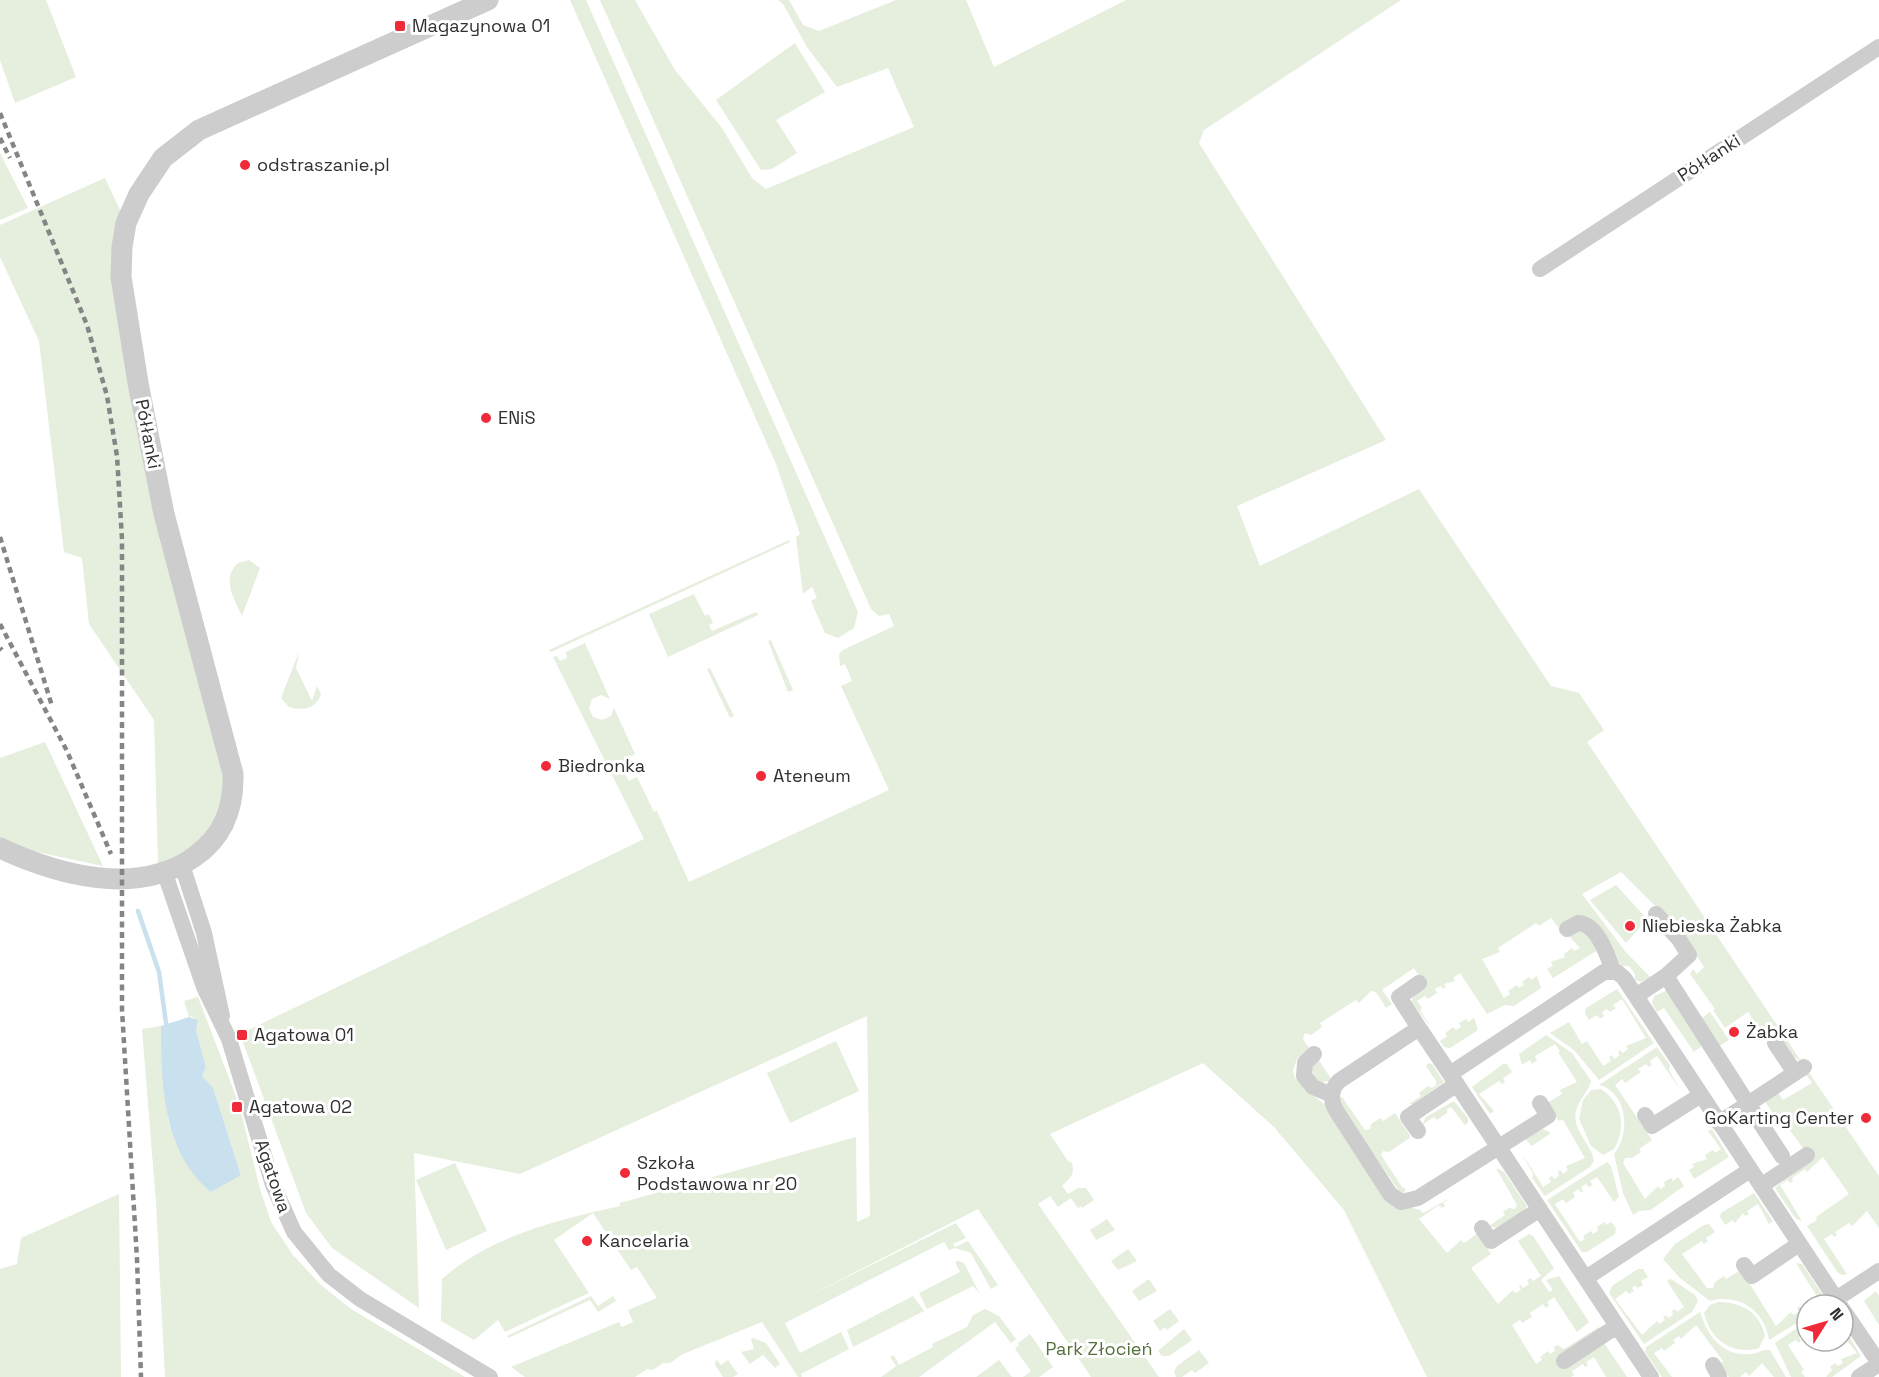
<svg xmlns="http://www.w3.org/2000/svg" width="1879" height="1377" font-family="'Space Grotesk',sans-serif">
	<style>
		.green { fill: #e6eedd }
		.water { fill: #c9e0ee }
		.lines { fill: none; stroke-linecap: round; stroke-linejoin: round }
		.stream { stroke: #c9e0ee; stroke-width: 4.5 }
		.minor { stroke: #cdcdcd; stroke-width: 16 }
		.tertiary { stroke: #cdcdcd; stroke-width: 21 }
		.rail { stroke: #858585; stroke-width: 4.5; stroke-dasharray: 6 4.5; stroke-linecap: butt }
		.poi-dot { fill: #f02a38; stroke: #fff; stroke-width: 2 }
		.labels { text-anchor: middle; stroke-width: 6; stroke-linejoin: round; paint-order: stroke }
		.poi-label { font-size: 18px; fill: #303030; stroke: #fff; text-anchor: start }
		.street-label { font-size: 18px; fill: #303030; stroke: #fff }
		.park-label { font-size: 18px; fill: #536f3a; stroke: #fff }
	</style>
	<rect width="100%" height="100%" fill="#fff"/>
	<!-- green -->
	<path class="green" d="M 0,0 L 46,0 L 76,77 L 15,103 L 0,60 Z
		M 570,0 L 586,0 L 858,612 L 854,628 L 838,638 L 825,633 L 811,601 L 817,598 L 812,587 L 803,594 L 796,537 L 800,534 L 776,464 Z
		M 600,0 L 635,0 L 675,70 L 722,128 L 752,178 L 766,189 L 914,127 L 888,68 L 837,87 L 807,47 L 783,4 L 778,0 L 789,0 L 803,25 L 819,31 L 896,0 L 966,0 L 994,67 L 1126,0 L 1401,0 L 1204,130 L 1199,143 L 1386,440 L 1237,506 L 1260,566 L 1419,489 L 1551,686 L 1579,693 L 1604,730 L 1587,742 L 1801,1061 L 1770,1044 L 1748,1012 L 1725,1028 L 1713,1010 L 1715,1009 L 1690,974 L 1693,969 L 1697,974 L 1704,967 L 1681,932 L 1621,872 L 1582,894 L 1625,951 L 1650,977 L 1641,982 L 1635,980 L 1635,974 L 1629,966 L 1621,966 L 1588,917 L 1577,915 L 1558,927 L 1551,918 L 1539,926 L 1536,923 L 1498,948 L 1500,952 L 1482,959 L 1504,998 L 1510,994 L 1508,991 L 1517,985 L 1519,988 L 1524,985 L 1522,982 L 1529,977 L 1531,980 L 1537,976 L 1541,988 L 1514,1006 L 1505,1005 L 1487,1014 L 1460,973 L 1453,978 L 1455,981 L 1444,984 L 1446,987 L 1443,989 L 1441,986 L 1435,989 L 1437,993 L 1428,999 L 1425,996 L 1417,1001 L 1422,1008 L 1420,1010 L 1430,1026 L 1411,1002 L 1421,979 L 1414,968 L 1382,990 L 1392,1004 L 1386,1008 L 1376,992 L 1371,991 L 1359,1003 L 1356,1000 L 1320,1023 L 1322,1027 L 1311,1035 L 1305,1033 L 1303,1039 L 1309,1048 L 1297,1059 L 1293,1070 L 1295,1078 L 1306,1090 L 1327,1106 L 1412,1208 L 1420,1210 L 1423,1213 L 1452,1197 L 1443,1203 L 1445,1206 L 1442,1208 L 1439,1205 L 1419,1219 L 1447,1253 L 1461,1240 L 1464,1243 L 1478,1233 L 1491,1254 L 1471,1268 L 1498,1304 L 1513,1290 L 1515,1293 L 1521,1290 L 1519,1286 L 1521,1285 L 1523,1288 L 1529,1284 L 1527,1280 L 1531,1278 L 1533,1281 L 1541,1276 L 1518,1241 L 1529,1234 L 1533,1236 L 1554,1268 L 1541,1280 L 1549,1292 L 1553,1290 L 1546,1280 L 1559,1276 L 1589,1322 L 1577,1332 L 1554,1297 L 1547,1302 L 1549,1305 L 1546,1308 L 1543,1304 L 1530,1313 L 1532,1317 L 1522,1323 L 1520,1320 L 1512,1325 L 1536,1364 L 1542,1360 L 1540,1357 L 1548,1351 L 1550,1354 L 1555,1351 L 1554,1347 L 1557,1345 L 1564,1349 L 1599,1327 L 1604,1343 L 1627,1377 L 1606,1377 L 1594,1357 L 1586,1362 L 1588,1365 L 1585,1367 L 1583,1364 L 1572,1371 L 1574,1375 L 1571,1377 L 1427,1377 L 1344,1210 L 1274,1127 L 1203,1063 L 1050,1134 L 1068,1161 L 1072,1163 C 1075,1175 1070,1178 1062,1186 L 1068,1194 L 1078,1188 L 1086,1188 L 1094,1200 L 1082,1208 L 1081,1206 L 1078,1208 L 1071,1198 L 1058,1207 L 1050,1196 L 1038,1204 L 1159,1377 L 1091,1377 L 978,1209 L 805,1298 L 956,1223 L 966,1238 L 953,1244 L 955,1247 L 968,1241 L 998,1285 L 991,1289 L 971,1253 L 955,1248 L 949,1250 L 944,1242 L 785,1323 L 800,1353 L 841,1332 L 849,1349 L 801,1374 L 802,1377 L 798,1377 L 762,1322 L 683,1354 L 670,1363 L 663,1363 L 653,1370 L 647,1369 L 635,1377 L 525,1377 L 511,1367 L 619,1322 L 622,1327 L 633,1322 L 628,1310 L 657,1298 L 637,1267 L 631,1270 L 593,1213 L 554,1240 L 589,1293 L 505,1332 L 498,1320 L 474,1340 L 441,1321 L 442,1279 C 491,1236 557,1220 620,1206 L 620,1203 L 856,1137 L 857,1222 L 870,1216 L 867,1016 L 520,1174 L 414,1153 L 419,1308 L 332,1248 L 306,1213 L 240,1034 L 644,839 L 610,771 L 630,762 L 633,768 L 624,771 L 629,781 L 637,777 L 654,812 L 657,811 L 689,882 L 889,790 L 841,686 L 852,681 L 845,664 L 840,666 L 839,654 L 843,650 L 894,626 L 889,614 L 879,616 L 871,609 Z
		M 795,43 L 825,92 L 776,120 L 797,153 L 772,169 L 761,170 L 716,100 Z
		M 0,153 L 28,208 L 0,220 Z
		M 105,178 L 121,212 L 151,490 L 224,782 C 221,830 199,846 158,864 L 154,720 L 89,624 L 82,558 L 64,552 L 39,341 L 0,257 L 0,225 Z
		M 789,540 L 790,542 L 551,652 L 549,650 Z
		M 249,560 L 260,568 L 242,616 C 234,598 221,579 238,563 Z
		M 694,594 L 705,616 L 709,614 L 713,623 L 709,625 L 712,631 L 756,612 L 758,615 L 668,657 L 649,614 Z
		M 771,640 L 793,690 L 788,692 L 768,641 Z
		M 585,643 L 610,699 L 601,695 L 592,699 L 589,708 L 593,717 L 602,720 L 611,716 L 614,708 L 635,754 L 609,769 L 553,657 L 557,656 L 560,661 L 567,658 L 566,652 Z
		M 299,652 L 296,668 L 312,701 L 317,686 L 321,694 C 316,709 303,711 289,707 L 281,698 Z
		M 710,668 L 734,716 L 730,718 L 707,669 Z
		M 45,742 L 103,866 L 28,850 L 0,838 L 0,758 Z
		M 1616,885 L 1647,919 L 1626,943 L 1590,900 Z
		M 1580,931 L 1585,933 L 1598,950 L 1553,978 L 1547,969 L 1553,966 L 1551,962 L 1565,957 L 1564,954 L 1572,948 L 1574,951 L 1580,948 L 1569,936 Z
		M 1617,989 L 1654,1043 L 1599,1080 L 1574,1050 L 1550,1033 L 1569,1022 L 1582,1044 L 1587,1041 L 1603,1066 L 1611,1061 L 1609,1057 L 1612,1055 L 1614,1059 L 1620,1055 L 1618,1052 L 1620,1050 L 1623,1053 L 1628,1049 L 1626,1046 L 1646,1038 L 1622,999 L 1613,1005 L 1616,1008 L 1610,1012 L 1607,1009 L 1602,1012 L 1604,1016 L 1600,1019 L 1597,1015 L 1589,1020 L 1585,1014 L 1586,1008 Z
		M 1668,990 L 1702,1046 L 1694,1052 L 1664,1008 L 1657,1012 L 1652,1003 L 1654,996 Z
		M 198,997 L 237,1099 L 233,1101 L 237,1113 L 241,1112 L 260,1189 L 271,1222 L 293,1255 L 321,1285 L 351,1309 L 465,1377 L 165,1377 L 156,1203 L 142,1029 L 161,1026 L 161,1050 L 169,1123 L 204,1186 L 211,1192 L 241,1174 L 213,1089 L 202,1076 L 206,1067 L 195,1031 L 198,1024 L 192,1016 L 189,1017 L 184,1001 Z
		M 1710,1012 L 1729,1040 L 1718,1047 L 1702,1018 Z
		M 1474,1018 L 1478,1030 L 1450,1048 L 1444,1047 L 1440,1041 L 1447,1036 L 1445,1033 L 1453,1027 L 1456,1030 L 1461,1027 L 1459,1023 L 1466,1019 L 1468,1022 Z
		M 1546,1035 L 1572,1053 L 1591,1081 C 1589,1091 1579,1099 1576,1111 C 1572,1132 1591,1142 1594,1161 L 1590,1167 L 1545,1196 L 1532,1178 L 1533,1174 L 1521,1152 L 1543,1187 L 1551,1182 L 1549,1178 L 1552,1176 L 1554,1179 L 1559,1176 L 1558,1172 L 1560,1170 L 1563,1174 L 1568,1170 L 1566,1166 L 1585,1158 L 1563,1120 L 1559,1121 L 1547,1103 L 1562,1094 L 1560,1090 L 1577,1082 L 1558,1052 L 1560,1051 L 1555,1044 L 1535,1056 L 1537,1060 L 1532,1064 L 1530,1060 L 1522,1065 L 1519,1054 Z
		M 836,1041 L 859,1091 L 790,1123 L 767,1073 Z
		M 1657,1047 L 1670,1065 L 1669,1070 L 1681,1091 L 1657,1056 L 1650,1061 L 1652,1065 L 1649,1067 L 1646,1064 L 1638,1069 L 1641,1072 L 1625,1083 L 1622,1079 L 1615,1085 L 1652,1140 L 1639,1149 L 1641,1152 L 1632,1158 L 1625,1158 L 1623,1163 L 1645,1199 L 1658,1186 L 1660,1189 L 1665,1186 L 1664,1182 L 1671,1178 L 1673,1181 L 1678,1177 L 1684,1186 L 1651,1210 L 1639,1211 L 1633,1215 L 1623,1193 L 1614,1154 C 1630,1135 1629,1093 1599,1085 Z
		M 1318,1059 L 1332,1080 L 1321,1083 L 1313,1077 L 1312,1066 Z
		M 1428,1063 L 1432,1064 L 1444,1082 L 1413,1104 L 1409,1104 L 1421,1096 L 1419,1093 L 1428,1086 L 1432,1088 L 1436,1085 L 1436,1081 L 1426,1066 Z
		M 1503,1064 L 1507,1064 L 1512,1072 L 1503,1078 L 1505,1082 L 1502,1084 L 1499,1081 L 1479,1094 L 1494,1111 L 1490,1114 L 1472,1087 Z
		M 1808,1071 L 1879,1176 L 1879,1228 L 1867,1211 L 1852,1226 L 1849,1223 L 1835,1232 L 1837,1235 L 1834,1237 L 1832,1234 L 1824,1239 L 1847,1274 L 1843,1275 L 1838,1273 L 1807,1226 L 1817,1220 L 1816,1217 L 1849,1194 L 1823,1157 L 1807,1172 L 1805,1169 L 1792,1178 L 1793,1181 L 1790,1183 L 1788,1180 L 1780,1185 L 1802,1221 L 1796,1219 L 1775,1188 L 1812,1160 L 1788,1128 L 1784,1130 L 1764,1100 L 1777,1091 L 1783,1100 L 1812,1083 L 1805,1073 Z
		M 1601,1089 C 1622,1103 1627,1127 1614,1149 L 1603,1155 L 1591,1146 L 1579,1119 L 1583,1100 L 1591,1090 Z
		M 1338,1097 L 1342,1097 L 1365,1130 L 1370,1129 L 1371,1124 L 1380,1118 L 1383,1121 L 1395,1113 L 1411,1137 L 1389,1152 L 1383,1151 L 1381,1155 L 1402,1187 L 1406,1189 L 1402,1195 L 1341,1108 Z
		M 1454,1101 L 1468,1118 L 1468,1123 L 1465,1125 L 1451,1107 L 1447,1109 L 1447,1113 L 1437,1120 L 1434,1117 L 1422,1125 L 1426,1117 Z
		M 1543,1129 L 1551,1133 L 1532,1146 L 1525,1139 Z
		M 1712,1129 L 1729,1157 L 1694,1179 L 1689,1170 L 1694,1167 L 1692,1164 L 1707,1159 L 1705,1155 L 1713,1150 L 1715,1153 L 1721,1149 L 1708,1131 Z
		M 1607,1162 L 1611,1166 L 1619,1197 L 1614,1202 L 1597,1177 L 1590,1181 L 1593,1185 L 1589,1187 L 1586,1184 L 1581,1187 L 1583,1191 L 1581,1193 L 1578,1189 L 1573,1193 L 1575,1197 L 1566,1203 L 1563,1199 L 1555,1204 L 1580,1242 L 1585,1239 L 1583,1236 L 1591,1231 L 1593,1234 L 1598,1231 L 1597,1227 L 1604,1222 L 1606,1225 L 1611,1222 L 1616,1228 L 1615,1234 L 1587,1252 L 1582,1252 L 1547,1200 Z
		M 455,1163 L 487,1231 L 446,1250 L 416,1180 Z
		M 1496,1168 L 1504,1172 L 1527,1206 L 1524,1212 L 1496,1228 L 1489,1226 L 1505,1215 L 1503,1212 L 1509,1208 L 1515,1209 L 1517,1205 Z
		M 1754,1193 L 1773,1221 L 1769,1224 L 1758,1204 L 1747,1211 L 1749,1214 L 1745,1216 L 1743,1213 L 1735,1223 L 1733,1220 L 1725,1225 L 1720,1217 L 1721,1213 Z
		M 119,1194 L 121,1377 L 0,1377 L 0,1269 L 17,1264 L 21,1238 Z
		M 1107,1219 L 1115,1230 L 1096,1240 L 1090,1230 Z
		M 1709,1224 L 1715,1232 L 1706,1238 L 1708,1241 L 1704,1244 L 1702,1241 L 1682,1254 L 1707,1288 L 1713,1288 L 1715,1282 L 1724,1276 L 1726,1279 L 1741,1270 L 1776,1326 L 1791,1312 L 1793,1315 L 1799,1312 L 1797,1308 L 1800,1306 L 1802,1309 L 1807,1306 L 1807,1317 L 1769,1340 C 1765,1311 1739,1293 1710,1301 L 1680,1278 L 1663,1259 L 1675,1244 L 1704,1225 Z
		M 1128,1249 L 1137,1261 L 1118,1270 L 1111,1261 Z
		M 959,1261 L 964,1263 L 980,1294 L 973,1286 L 927,1309 L 919,1293 L 960,1272 L 955,1262 Z
		M 1796,1263 L 1802,1264 L 1826,1300 L 1825,1305 L 1807,1305 L 1805,1302 L 1808,1300 L 1811,1303 L 1818,1298 Z
		M 1638,1269 L 1643,1269 L 1648,1277 L 1641,1281 L 1643,1285 L 1637,1288 L 1635,1285 L 1632,1288 L 1634,1291 L 1629,1294 L 1626,1291 L 1615,1299 L 1642,1335 L 1657,1321 L 1659,1324 L 1665,1320 L 1663,1317 L 1666,1315 L 1668,1318 L 1673,1315 L 1672,1311 L 1675,1309 L 1677,1312 L 1684,1307 L 1667,1281 L 1671,1279 L 1695,1295 L 1698,1301 L 1692,1312 L 1644,1344 L 1609,1293 L 1612,1286 Z
		M 1149,1279 L 1157,1291 L 1139,1301 L 1132,1291 Z
		M 1876,1291 L 1879,1296 L 1879,1325 L 1864,1301 Z
		M 591,1296 L 598,1306 L 613,1296 L 616,1301 L 598,1312 L 590,1300 L 508,1338 L 507,1336 Z
		M 913,1296 L 924,1311 L 853,1347 L 847,1330 Z
		M 1718,1302 C 1741,1302 1760,1312 1765,1336 L 1759,1348 C 1732,1356 1710,1339 1704,1313 L 1710,1305 Z
		M 985,1309 L 999,1316 L 1016,1339 L 1011,1343 L 995,1322 L 919,1377 L 881,1377 L 896,1366 L 890,1357 L 894,1355 L 899,1365 L 933,1347 L 932,1344 L 967,1327 L 973,1315 Z
		M 1170,1309 L 1179,1321 L 1167,1330 L 1165,1327 L 1160,1331 L 1153,1321 Z
		M 1700,1312 C 1708,1337 1723,1357 1752,1354 C 1759,1353 1764,1349 1770,1350 L 1786,1377 L 1774,1377 L 1762,1363 L 1749,1376 L 1746,1372 L 1740,1377 L 1729,1377 L 1720,1364 L 1723,1361 L 1696,1325 L 1681,1339 L 1679,1336 L 1673,1340 L 1675,1343 L 1664,1351 L 1662,1348 L 1654,1353 L 1672,1377 L 1662,1377 L 1645,1352 L 1646,1347 Z
		M 1807,1321 L 1807,1337 L 1805,1334 L 1799,1337 L 1801,1341 L 1798,1343 L 1796,1340 L 1788,1345 L 1804,1370 L 1801,1372 L 1805,1377 L 1791,1377 L 1775,1343 Z
		M 1843,1326 L 1861,1356 L 1832,1377 L 1826,1377 L 1832,1370 L 1830,1367 L 1835,1363 L 1838,1366 L 1843,1363 L 1841,1359 L 1857,1353 L 1843,1336 Z
		M 1184,1329 L 1192,1340 L 1169,1356 L 1162,1356 L 1158,1351 Z
		M 1030,1334 L 1053,1367 L 1039,1377 L 1023,1377 L 1031,1371 L 1015,1349 L 1019,1345 L 1018,1343 Z
		M 753,1338 L 766,1343 L 780,1364 L 775,1368 L 763,1355 L 750,1364 L 741,1352 L 754,1349 L 751,1339 Z
		M 1199,1350 L 1209,1363 L 1195,1373 L 1192,1370 L 1182,1377 L 1176,1377 L 1174,1372 L 1177,1366 Z
		M 716,1359 L 721,1365 L 728,1360 L 738,1374 L 733,1377 L 723,1377 L 715,1365 Z
		M 999,1360 L 1012,1377 L 976,1377 Z"/>
	<!-- water -->
	<path class="water" d="M 189,1017 L 198,1020 L 196,1031 L 206,1067 L 202,1076 L 213,1088 L 241,1175 L 211,1192 C 163,1153 161,1083 161,1026 Z"/>
	<g class="lines">
		<!-- stream -->
		<path class="stream" d="M 138,911 L 159,972 L 166,1023"/>
		<!-- minor -->
		<path class="minor" d="M 1540,269 L 1879,47
			M 182,865 L 204,933 L 222,1016
			M 165,874 L 204,987 L 229,1039 L 273,1185 L 294,1232 L 329,1275 L 360,1299 L 490,1377
			M 1656,914 L 1678,938 L 1689,955 L 1666,976
			M 1567,929 L 1578,923 C 1597,923 1608,956 1613,971
			M 1419,983 L 1399,997 L 1419,1028
			M 1636,996 L 1666,976 L 1748,1104 L 1719,1123
			M 1775,1043 L 1795,1073
			M 1314,1054 L 1305,1063 L 1304,1076 L 1313,1087 L 1332,1095
			M 1450,1074 L 1419,1028 L 1339,1081 C 1330,1090 1330,1101 1337,1112 L 1390,1194 L 1401,1202 L 1418,1198 L 1548,1116 L 1540,1103
			M 1645,1115 L 1652,1126 L 1701,1095
			M 1418,1131 L 1408,1117 L 1457,1084
			M 1782,1156 L 1748,1104 L 1804,1067
			M 1761,1186 L 1807,1155
			M 1482,1228 L 1491,1241 L 1540,1209
			M 1744,1265 L 1752,1276 L 1799,1244
			M 1586,1278 L 1750,1170
			M 1836,1299 L 1879,1271
			M 1843,1310 L 1879,1363
			M 1564,1361 L 1617,1326
			M 1713,1365 L 1719,1376 L 1718,1377
			M 1651,1377 L 1450,1074 L 1604,972 L 1617,972 L 1624,978 L 1840,1305
			M 1859,1377 L 1879,1364"/>
		<!-- tertiary -->
		<path class="tertiary" d="M 0,848 C 58,875 137,897 194,857 C 223,837 234,809 233,774 L 164,514 L 138,383 L 121,277 L 122,247 L 126,223 L 139,194 L 163,158 L 199,130 L 488,0"/>
		<!-- rail -->
		<path class="rail" d="M 0,113 L 87,325 L 107,396 L 117,456 L 122,539 L 122,1010 L 137,1259 L 141,1377
			M 0,138 L 10,158
			M 0,537 L 52,706
			M 0,624 L 67,751 L 111,854
			M 0,648 L 2,650"/>
	</g>
	<!-- markers -->
	<g class="poi-dot">
		<rect x="394" y="20" width="12" height="12" rx="3"/>
		<circle cx="245" cy="165" r="6"/>
		<circle cx="486" cy="418" r="6"/>
		<circle cx="546" cy="766" r="6"/>
		<circle cx="761" cy="776" r="6"/>
		<circle cx="1630" cy="926" r="6"/>
		<circle cx="1734" cy="1032" r="6"/>
		<rect x="236" y="1029" width="12" height="12" rx="3"/>
		<rect x="231" y="1101" width="12" height="12" rx="3"/>
		<circle cx="1866" cy="1118" r="6"/>
		<circle cx="625" cy="1173" r="6"/>
		<circle cx="587" cy="1241" r="6"/>
	</g>
	<g class="labels">
		<!-- poi labels -->
		<g class="poi-label">
			<text x="412" y="32">Magazynowa 01</text>
			<text x="257" y="171">odstraszanie.pl</text>
			<text x="498" y="424">ENiS</text>
			<text x="558" y="772">Biedronka</text>
			<text x="773" y="782">Ateneum</text>
			<text x="1642" y="932">Niebieska Żabka</text>
			<text x="1746" y="1038">Żabka</text>
			<text x="254" y="1041">Agatowa 01</text>
			<text x="249" y="1113">Agatowa 02</text>
			<text x="1854" y="1124" text-anchor="end">GoKarting Center</text>
			<text x="637" y="1169">Szkoła<tspan x="637" dy="21">Podstawowa nr 20</tspan></text>
			<text x="599" y="1247">Kancelaria</text>
		</g>
		<!-- street labels -->
		<g class="street-label">
			<text transform="translate(1709 158) rotate(-33)" y="6">Półłanki</text>
			<text transform="translate(148 434) rotate(79)" y="6">Półłanki</text>
			<text transform="translate(273 1176) rotate(71)" y="6">Agatowa</text>
		</g>
		<!-- park labels -->
		<g class="park-label">
			<text x="1099" y="1355">Park Złocień</text>
		</g>
	</g>
	<!-- north arrow -->
	<g transform="translate(1825 1323) rotate(53)"><circle r="28" fill="#ffffff" stroke="#acacac" stroke-width="1.5"/>
	<path d="M0-4.5L10 22L0 15L-10 22Z" fill="#f02a38"/>
	<text y="-9" font-size="16" font-weight="bold" text-anchor="middle" fill="#303030">N</text>
	</g>
</svg>
